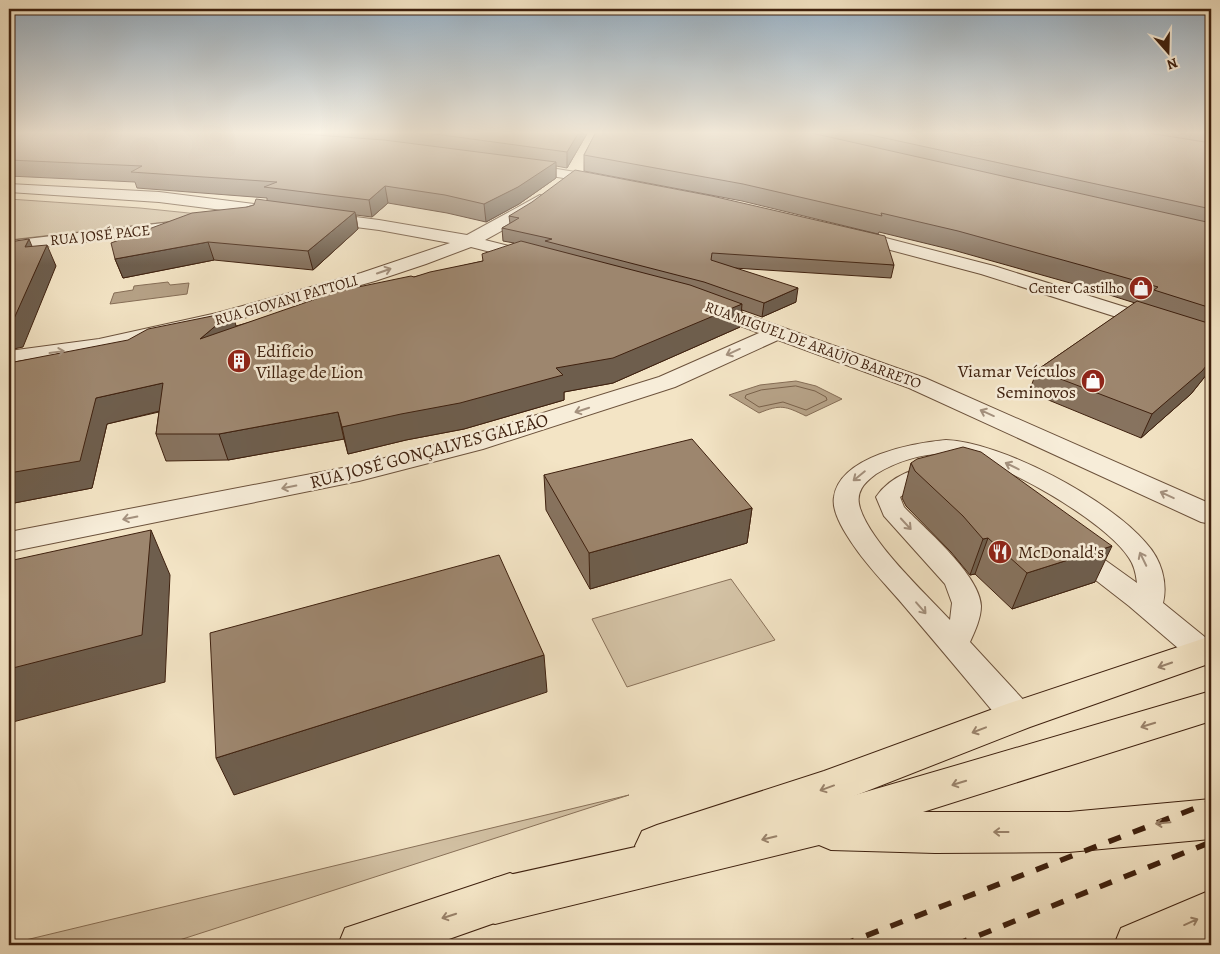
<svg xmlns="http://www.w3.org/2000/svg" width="1220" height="954" font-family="Alegreya,serif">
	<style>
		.green { fill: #d4c3a6; stroke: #8a725a }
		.water { fill: #b6a287; stroke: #866e57 }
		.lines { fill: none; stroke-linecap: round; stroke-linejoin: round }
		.shore { stroke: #7a624b; stroke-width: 1 }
		.service-casing { stroke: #6c523c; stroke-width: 2 }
		.minor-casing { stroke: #6c523c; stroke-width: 2 }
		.primary-casing { stroke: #3f210f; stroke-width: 2 }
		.trunk-casing { stroke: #3f210f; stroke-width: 2 }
		.service { fill: #f7edd9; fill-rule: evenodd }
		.minor { fill: #f7edd9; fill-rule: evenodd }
		.primary { fill: #f3e4c5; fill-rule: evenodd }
		.trunk { fill: #f3e4c5; fill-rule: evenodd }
		.rail { stroke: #3f210f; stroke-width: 5.5; stroke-dasharray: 13 13; stroke-linecap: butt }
		.wall { fill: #87735f; stroke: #3f210f }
		.shaded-wall { fill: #6e5e4d; stroke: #3f210f }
		.building { fill: #9d866e; stroke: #3f210f }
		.oneway { stroke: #a4917e }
		.oneway2 { stroke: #99826a }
		.labels { text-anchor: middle; stroke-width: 5; stroke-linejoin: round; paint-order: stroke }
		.far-street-label { font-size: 15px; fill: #3f210f; stroke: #f7edd9 }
		.far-poi-label { font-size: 15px; fill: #3f210f; stroke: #f7edd9; text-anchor: end }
		.poi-label { font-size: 18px; fill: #3f210f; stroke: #f7edd9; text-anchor: start }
		.street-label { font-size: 18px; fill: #3f210f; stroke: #f7edd9 }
	</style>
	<rect width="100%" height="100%" fill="#f3e4c5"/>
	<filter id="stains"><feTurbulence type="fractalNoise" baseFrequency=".004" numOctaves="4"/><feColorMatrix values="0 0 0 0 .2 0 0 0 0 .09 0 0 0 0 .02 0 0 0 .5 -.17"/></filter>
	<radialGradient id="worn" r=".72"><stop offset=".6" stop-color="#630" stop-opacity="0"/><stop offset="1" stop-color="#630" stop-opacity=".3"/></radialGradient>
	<!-- green -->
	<path class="green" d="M 9,199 L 140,208 L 218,216 L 9,240 Z
		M 731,579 L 775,640 L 627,687 L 592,619 Z
		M 629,795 L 164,945 L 9,945 L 9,944 Z"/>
	<!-- water -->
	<path class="water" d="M 168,282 L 170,285 L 189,283 L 187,294 L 110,304 L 114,293 L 133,290 L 134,286 Z
		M 796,381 L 816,386 L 842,399 L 806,416 C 785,406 781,404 759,413 L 729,395 L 760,385 Z"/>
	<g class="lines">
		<!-- shore -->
		<path class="shore" d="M 796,386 L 815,391 L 826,397 L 827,400 L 806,410 L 783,402 L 759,407 L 745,398 L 746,395 L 761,390 Z"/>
		<!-- service casing -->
		<g class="service-casing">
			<path id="service" d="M 946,440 C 1002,442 1110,500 1146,543 C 1161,559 1168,582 1163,603 L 1211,642 L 1211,661 L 1203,664 L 1192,660 L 1129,606 L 1066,557 L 1062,551 L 1066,545 L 1075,542 L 1084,545 L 1137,583 C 1136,574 1134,565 1129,558 C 1106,521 999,460 956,454 C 930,451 898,460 876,474 C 864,483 855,492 860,508 C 871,543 924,592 950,620 L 952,603 L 945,584 L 884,516 L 876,497 C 889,477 921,462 945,468 L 949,473 L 945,478 L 918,485 L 900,497 L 904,507 C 925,529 980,575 981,606 C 981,618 975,631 970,642 L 1029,706 L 1033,716 L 1029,726 L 1017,730 L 1005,726 C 972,686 939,647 905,607 C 889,588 870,569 856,549 C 847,536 831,513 834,497 C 840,456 913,443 946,440 Z"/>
		</g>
		<!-- minor casing -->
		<g class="minor-casing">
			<path id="minor" d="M 520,163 L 606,177 L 611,178 L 613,181 L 611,184 L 606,185 L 515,170 L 513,167 Z
				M 9,184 L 159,192 L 379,220 L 467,235 L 540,195 L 545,197 L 548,200 L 545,203 L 523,219 L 485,240 L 540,254 L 543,258 L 540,262 L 534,263 L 471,247 L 426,264 L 375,281 L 229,322 L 99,353 L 9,365 L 9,351 L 99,339 L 217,313 L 361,273 L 450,243 L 379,230 L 159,202 L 9,192 Z
				M 181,221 L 187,222 L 189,226 L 187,230 L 9,251 L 9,241 Z
				M 851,229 L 994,266 L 1211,334 L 1211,347 L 981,274 L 845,238 L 843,234 L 845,230 Z
				M 706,300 L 925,378 L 1211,504 L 1211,524 L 1201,522 L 909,388 L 778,340 L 675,387 L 483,449 L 359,481 L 9,552 L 9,532 L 358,465 L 465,437 L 659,377 L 759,333 L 699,310 L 696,306 L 699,302 Z"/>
		</g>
		<!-- primary casing -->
		<g class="primary-casing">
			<path id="primary" d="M 1211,636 L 1211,663 L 1030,727 L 839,802 L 657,867 L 642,861 L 635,846 L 642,831 L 657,825 L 824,771 L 1004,705 Z
				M 510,873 L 526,880 L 533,896 L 526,912 L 432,945 L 338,945 L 345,928 Z
				M 1211,890 L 1211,937 L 1192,945 L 1114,945 L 1121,928 Z"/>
		</g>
		<!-- trunk casing -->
		<g class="trunk-casing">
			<path id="trunk" d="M 1211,691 L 1211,721 L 923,812 L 1069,812 L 1211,799 L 1211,839 L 1069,852 L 935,853 L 831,850 L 819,845 L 495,924 L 479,917 L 472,901 L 479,885 L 495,878 L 807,809 Z"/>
		</g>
		<!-- service -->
		<use href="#service" class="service"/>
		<!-- minor -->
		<use href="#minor" class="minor"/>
		<!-- primary -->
		<use href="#primary" class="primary"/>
		<!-- trunk -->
		<use href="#trunk" class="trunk"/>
		<!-- rail -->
		<path class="rail" d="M 842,945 L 1211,802
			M 955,945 L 1211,842"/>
	</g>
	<!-- wall -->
	<path class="wall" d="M 9,132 L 588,132 L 567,168 L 556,166 L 556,178 L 519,204 L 486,222 L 447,213 L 388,203 L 372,217 L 356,215 L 358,229 L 313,270 L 214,260 L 123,278 L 115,259 L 247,207 L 267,201 L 267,198 L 137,188 L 135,182 L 9,176 Z
		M 596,132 L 1211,132 L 1211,369 L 1191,394 L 1141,438 L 1029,392 L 1037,370 L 1135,303 L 1081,286 L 953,250 L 879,232 L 878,234 L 742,201 L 584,171 L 584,155 Z
		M 509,216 L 894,265 L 891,278 L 734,268 L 796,302 L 762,317 L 742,310 L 740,327 L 613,383 L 564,392 L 564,400 L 464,429 L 406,440 L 348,454 L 344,439 L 228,460 L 166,461 L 156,434 L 159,412 L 107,424 L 92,488 L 9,504 L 9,352 L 14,362 L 236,326 L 414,277 L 483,261 L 514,243 L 503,241 L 502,228 L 510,224 Z
		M 911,463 L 1095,582 L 1012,609 L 975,574 L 970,575 L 951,552 L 906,506 L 902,498 Z
		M 544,475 L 752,508 L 747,543 L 590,589 L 546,510 Z"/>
	<!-- shaded-wall -->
	<path class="shaded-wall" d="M 579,132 L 588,132 L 567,168 L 567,152 Z
		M 556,162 L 556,178 L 519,204 L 486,222 L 484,204 Z
		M 385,186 L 388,203 L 372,217 L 369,200 Z
		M 355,212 L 358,229 L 313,270 L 308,251 Z
		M 29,239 L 38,261 L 25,247 Z
		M 208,242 L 214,260 L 123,278 L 115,259 Z
		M 47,245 L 56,266 L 23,347 L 9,350 L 9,324 Z
		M 798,288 L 796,302 L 762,317 L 764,303 Z
		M 742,304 L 740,327 L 613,383 L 564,392 L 564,400 L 464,429 L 406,440 L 348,454 L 342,427 L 556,368 Z
		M 232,312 L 239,336 L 200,339 Z
		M 9,352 L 15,366 L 9,382 Z
		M 1211,360 L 1211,369 L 1191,394 L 1141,438 L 1152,414 Z
		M 163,383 L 172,408 L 107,424 L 92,488 L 9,504 L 9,473 L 96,398 Z
		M 338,412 L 344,439 L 228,460 L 219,434 Z
		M 752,508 L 747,543 L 590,589 L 589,553 Z
		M 151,530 L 170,575 L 165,682 L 9,723 L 9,669 Z
		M 988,538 L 975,574 L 970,575 L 983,539 Z
		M 1112,546 L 1095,582 L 1012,609 L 1027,573 Z
		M 544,655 L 547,692 L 234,795 L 216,758 Z"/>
	<!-- building -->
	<path class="building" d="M 9,132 L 275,132 L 384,140 L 556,162 L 518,187 L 484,204 L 445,195 L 385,186 L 369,200 L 264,187 L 277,182 L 131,172 L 142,166 L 9,160 Z
		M 409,132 L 579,132 L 567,152 L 435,134 Z
		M 596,132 L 807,132 L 1211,223 L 1211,308 L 1154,290 L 1158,287 L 1088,267 L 958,231 L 881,213 L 882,216 L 743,184 L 584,155 Z
		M 857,132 L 1142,132 L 1211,143 L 1211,209 Z
		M 575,170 L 712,196 L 885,236 L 894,265 L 712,253 L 711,260 L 798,288 L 764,303 L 704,282 L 545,241 L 552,239 L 502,228 L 519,218 L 509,216 L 532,202 Z
		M 256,199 L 355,212 L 308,251 L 208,242 L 115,259 L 111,243 L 192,213 L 247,207 L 254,205 Z
		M 29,239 L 25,247 L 47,245 L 12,323 L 9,324 L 9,242 Z
		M 521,241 L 690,285 L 742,304 L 613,358 L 556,368 L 563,375 L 460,403 L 401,414 L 342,427 L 338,412 L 219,434 L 156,434 L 163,383 L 96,398 L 80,461 L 9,473 L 9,363 L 128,340 L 148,329 L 232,312 L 200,339 L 339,291 L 411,276 L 414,277 L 430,272 L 483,261 L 482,254 Z
		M 1137,301 L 1211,324 L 1211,360 L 1202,371 L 1152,414 L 1037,370 Z
		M 692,439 L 752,508 L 589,553 L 544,475 Z
		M 963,447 L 981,452 L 1112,546 L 1027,573 L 988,538 L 983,539 L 963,516 L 915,471 L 911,463 L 917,459 Z
		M 151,530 L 142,635 L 9,669 L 9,561 Z
		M 499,555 L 544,655 L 216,758 L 210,633 Z"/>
	<!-- one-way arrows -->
	<defs><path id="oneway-shaft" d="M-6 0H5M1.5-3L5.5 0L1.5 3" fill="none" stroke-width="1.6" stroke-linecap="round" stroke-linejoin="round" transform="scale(1.25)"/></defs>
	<g class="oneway">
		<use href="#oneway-shaft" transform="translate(384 271) rotate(-19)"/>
		<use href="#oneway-shaft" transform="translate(57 352) rotate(-8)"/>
		<use href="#oneway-shaft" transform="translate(733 352) rotate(156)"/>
		<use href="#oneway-shaft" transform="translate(582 410) rotate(162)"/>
		<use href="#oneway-shaft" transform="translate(987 413) rotate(-156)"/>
		<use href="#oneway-shaft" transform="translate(1012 466) rotate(-154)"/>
		<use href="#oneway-shaft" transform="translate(859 476) rotate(141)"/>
		<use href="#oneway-shaft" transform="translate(289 487) rotate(169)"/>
		<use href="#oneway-shaft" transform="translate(1167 495) rotate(-155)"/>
		<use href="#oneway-shaft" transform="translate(130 518) rotate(169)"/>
		<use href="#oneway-shaft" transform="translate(906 524) rotate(47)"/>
		<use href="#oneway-shaft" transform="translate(1143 559) rotate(-116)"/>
		<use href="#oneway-shaft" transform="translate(921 608) rotate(49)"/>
	</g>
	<g class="oneway2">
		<use href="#oneway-shaft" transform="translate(1165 665) rotate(161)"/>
		<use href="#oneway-shaft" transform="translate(1148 725) rotate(163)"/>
		<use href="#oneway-shaft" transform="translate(979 730) rotate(159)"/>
		<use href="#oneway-shaft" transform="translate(959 783) rotate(163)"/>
		<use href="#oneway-shaft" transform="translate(827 788) rotate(160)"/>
		<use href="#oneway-shaft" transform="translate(1163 823) rotate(175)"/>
		<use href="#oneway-shaft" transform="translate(1001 832) rotate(180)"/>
		<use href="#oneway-shaft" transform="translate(769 838) rotate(167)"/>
		<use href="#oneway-shaft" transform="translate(449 916) rotate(162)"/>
		<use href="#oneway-shaft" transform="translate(1191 922) rotate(-24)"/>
	</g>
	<!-- sky -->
	<linearGradient id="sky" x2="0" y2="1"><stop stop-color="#94adc1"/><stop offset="0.5" stop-color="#faf3e5"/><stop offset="1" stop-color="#faf3e5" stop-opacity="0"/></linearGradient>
	<rect width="1220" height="265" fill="url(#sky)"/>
	<!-- icons -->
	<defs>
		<g id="shop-disc" transform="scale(1.25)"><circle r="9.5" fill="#8f2418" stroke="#f7edd9"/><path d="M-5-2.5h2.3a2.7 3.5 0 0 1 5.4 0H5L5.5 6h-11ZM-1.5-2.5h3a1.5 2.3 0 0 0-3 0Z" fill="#fff"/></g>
		<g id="building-disc" transform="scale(1.25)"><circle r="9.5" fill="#8f2418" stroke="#f7edd9"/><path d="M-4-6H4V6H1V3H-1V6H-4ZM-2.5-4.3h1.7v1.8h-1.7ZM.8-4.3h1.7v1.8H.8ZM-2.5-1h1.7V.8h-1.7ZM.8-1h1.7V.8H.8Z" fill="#fff"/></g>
		<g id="restaurant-disc" transform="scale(1.25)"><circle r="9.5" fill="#8f2418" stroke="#f7edd9"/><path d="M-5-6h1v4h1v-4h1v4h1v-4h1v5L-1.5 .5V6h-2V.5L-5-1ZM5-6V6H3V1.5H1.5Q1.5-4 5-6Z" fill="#fff"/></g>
	</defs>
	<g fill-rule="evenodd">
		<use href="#shop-disc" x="1141" y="288"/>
		<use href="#building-disc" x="239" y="361"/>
		<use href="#shop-disc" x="1093" y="381"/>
		<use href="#restaurant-disc" x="1000" y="552"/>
	</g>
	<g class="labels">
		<!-- far-street labels -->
		<g class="far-street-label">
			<text transform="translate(100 235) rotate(-6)" y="5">RUA JOSÉ PACE</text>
			<text transform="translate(286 300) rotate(-16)" y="5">RUA GIOVANI PATTOLI</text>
			<text transform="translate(813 345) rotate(20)" y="5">RUA MIGUEL DE ARAÚJO BARRETO</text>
		</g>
		<!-- far-poi labels -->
		<g class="far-poi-label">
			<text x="1124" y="293">Center Castilho</text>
		</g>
		<!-- poi labels -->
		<g class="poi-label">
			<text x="256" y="357">Edifício<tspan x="256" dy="21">Village de Lion</tspan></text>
			<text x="1076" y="377" text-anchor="end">Viamar Veículos<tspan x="1076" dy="21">Seminovos</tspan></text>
			<text x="1018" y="558">McDonald's</text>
		</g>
		<!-- street labels -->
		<g class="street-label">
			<text transform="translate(429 451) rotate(-15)" y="6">RUA JOSÉ GONÇALVES GALEÃO</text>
		</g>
	</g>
	<!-- margin -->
	<rect width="1220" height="954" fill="none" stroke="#f3e4c5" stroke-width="30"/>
	<rect x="10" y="10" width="1200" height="934" fill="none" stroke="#3f210f" stroke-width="2.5"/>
	<rect x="15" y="15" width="1190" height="924" fill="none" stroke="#3f210f"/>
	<!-- north arrow -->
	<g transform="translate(1168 52) rotate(160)" stroke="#f7edd9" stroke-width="4" paint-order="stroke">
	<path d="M0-4L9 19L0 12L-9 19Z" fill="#3f210f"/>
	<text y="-8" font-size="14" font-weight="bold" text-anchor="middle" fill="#3f210f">N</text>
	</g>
	<rect width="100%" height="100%" filter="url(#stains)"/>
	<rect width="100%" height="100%" fill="url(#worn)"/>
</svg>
